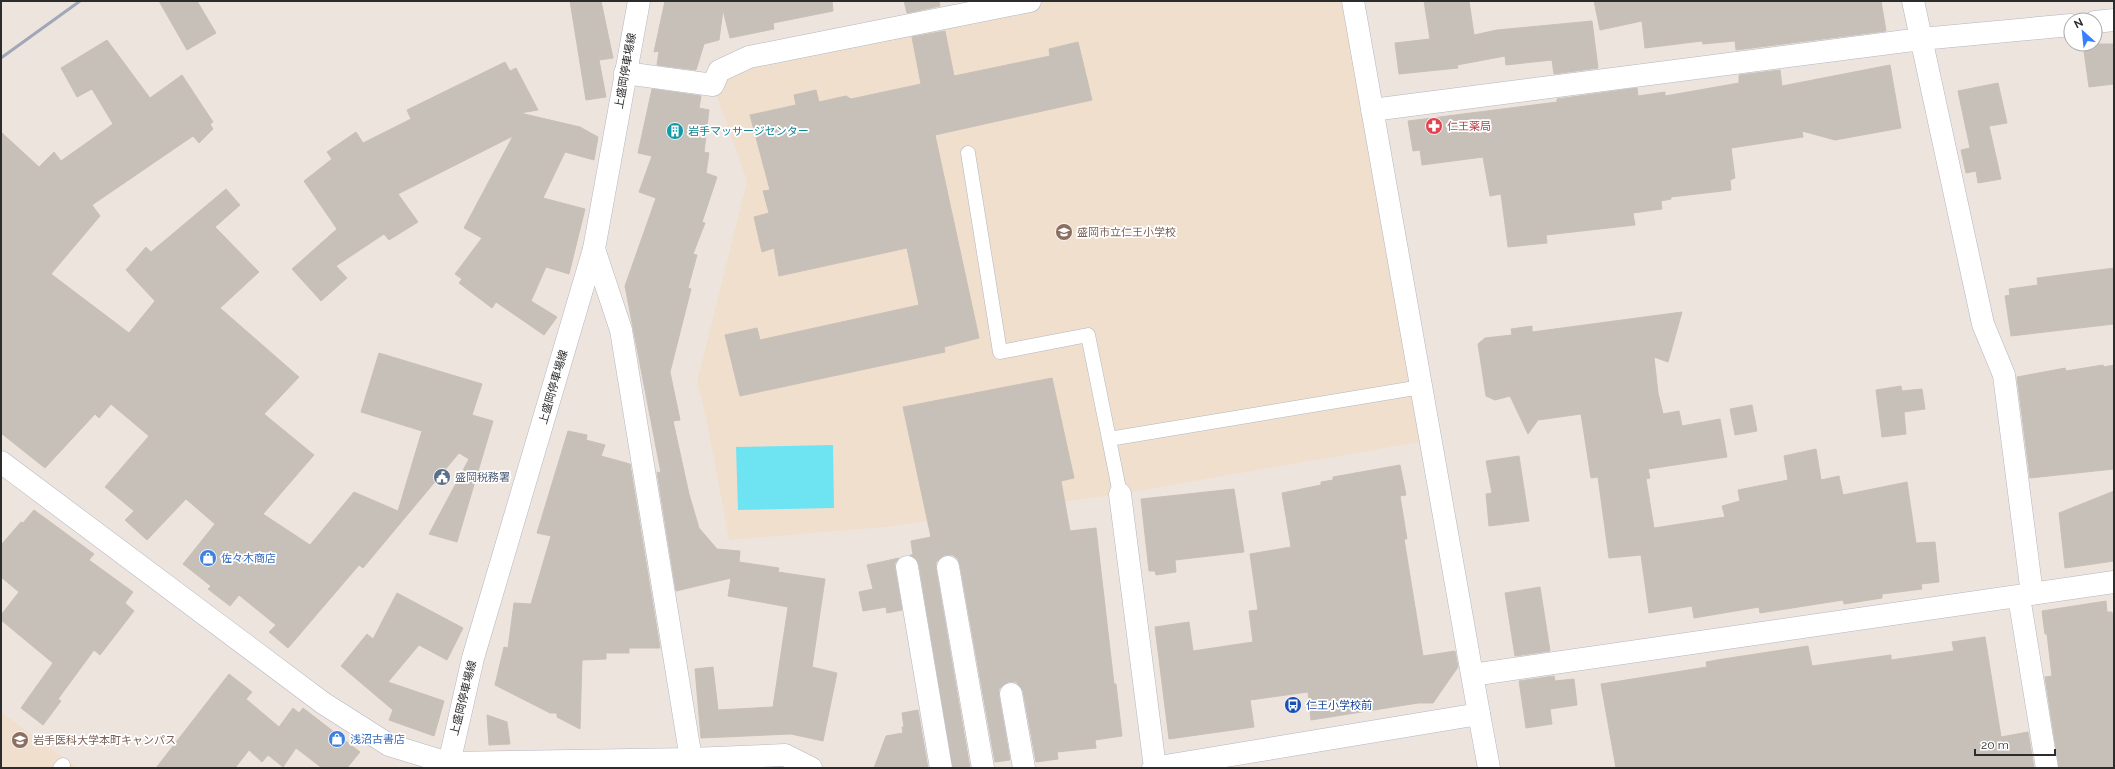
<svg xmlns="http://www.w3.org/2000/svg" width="2115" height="769" font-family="Raleway,'Noto Sans JP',sans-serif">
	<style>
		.education { fill: #f0dfcd }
		.water { fill: #6ee4f3 }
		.building { fill: #c6c0b9; stroke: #c9c0b7 }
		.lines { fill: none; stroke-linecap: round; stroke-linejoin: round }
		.service-casing { stroke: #b2b6c0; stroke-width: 15 }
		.minor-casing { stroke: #b2b6c0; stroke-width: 23 }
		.tertiary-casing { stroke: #b2b6c0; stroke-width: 23 }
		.secondary-casing { stroke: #b2b6c0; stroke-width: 23 }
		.service { stroke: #fff; stroke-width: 14 }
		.minor { stroke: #fff; stroke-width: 22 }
		.tertiary { stroke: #fff; stroke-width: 22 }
		.secondary { stroke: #fff; stroke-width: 22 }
		.rail { stroke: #a0a7b7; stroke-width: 3 }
		.labels { text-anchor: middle; stroke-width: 3.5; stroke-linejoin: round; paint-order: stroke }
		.street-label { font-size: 11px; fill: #2c2c2c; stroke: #fff }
		.health-label { font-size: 11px; fill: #be3a42; stroke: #fff; text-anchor: start }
		.culture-label { font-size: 11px; fill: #0d838f; stroke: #fff; text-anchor: start }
		.education-label { font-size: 11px; fill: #785e54; stroke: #fff; text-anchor: start }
		.service-label { font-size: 11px; fill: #4e5e75; stroke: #fff; text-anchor: start }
		.shop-label { font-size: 11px; fill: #366cbe; stroke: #fff; text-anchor: start }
		.transit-label { font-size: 11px; fill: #164399; stroke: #fff; text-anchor: start }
	</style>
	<rect width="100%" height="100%" fill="#eee4de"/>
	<!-- education -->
	<path class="education" d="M 1030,1 L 1353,1 L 1431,440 L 1120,494 L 885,527 L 729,540 L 706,417 L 697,382 L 747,181 L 713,85 L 719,71 Z
		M 1,712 L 78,768 L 1,768 Z"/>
	<!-- water -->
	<path class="water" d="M 833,445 L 834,508 L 738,510 L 736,447 Z"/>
	<!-- building -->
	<path class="building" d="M 159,1 L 197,1 L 216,33 L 187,50 Z
		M 570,1 L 601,1 L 613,58 L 599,60 L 606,97 L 586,100 Z
		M 665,1 L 832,1 L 833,11 L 773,23 L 774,29 L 730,38 L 723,10 L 719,40 L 704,44 L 696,70 L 657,65 L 659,51 L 654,52 Z
		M 904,1 L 939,1 L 940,6 L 907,13 Z
		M 1424,1 L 1469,1 L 1474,35 L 1497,30 L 1592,21 L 1598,68 L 1554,74 L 1552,60 L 1506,65 L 1505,56 L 1457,65 L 1458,68 L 1399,74 L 1395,43 L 1430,39 Z
		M 1594,1 L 1881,1 L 1886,31 L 1736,50 L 1735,41 L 1703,44 L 1702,41 L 1645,48 L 1642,21 L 1600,30 Z
		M 945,31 L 954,76 L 1050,56 L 1049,49 L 1078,42 L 1092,100 L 935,135 L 979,338 L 944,347 L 945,352 L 740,396 L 725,335 L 757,328 L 760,340 L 919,305 L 907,248 L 779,276 L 774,248 L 762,252 L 754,217 L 769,213 L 763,191 L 770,190 L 750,115 L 796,105 L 794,95 L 816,90 L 819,102 L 846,96 L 851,99 L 921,84 L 912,37 Z
		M 107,40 L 150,98 L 182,75 L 213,122 L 210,124 L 213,129 L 199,143 L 193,136 L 92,205 L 100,216 L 51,274 L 129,333 L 155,301 L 126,270 L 146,247 L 151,252 L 226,189 L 240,205 L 215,227 L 259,272 L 220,308 L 299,377 L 264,414 L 314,455 L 263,514 L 310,545 L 354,492 L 398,511 L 422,431 L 361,412 L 379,353 L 482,384 L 472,415 L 493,421 L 457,542 L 429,534 L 469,459 L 459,453 L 363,568 L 359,565 L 288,648 L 269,632 L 276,625 L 239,595 L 230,606 L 208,589 L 211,586 L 183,564 L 215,524 L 186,499 L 147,540 L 125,520 L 134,511 L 105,487 L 149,436 L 111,404 L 99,418 L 95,414 L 45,468 L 1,433 L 1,132 L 39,167 L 54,152 L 61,161 L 113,124 L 92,89 L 77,97 L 61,68 Z
		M 2083,44 L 2114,44 L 2114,84 L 2089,87 Z
		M 505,62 L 510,71 L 516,68 L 538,110 L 520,113 L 580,127 L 598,137 L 594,160 L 565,152 L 543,198 L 585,209 L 569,274 L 546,267 L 531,301 L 557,317 L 544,335 L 496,302 L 492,308 L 459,283 L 462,279 L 455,274 L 482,238 L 464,228 L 513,136 L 398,194 L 418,222 L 389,240 L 384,234 L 336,266 L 347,278 L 321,301 L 292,269 L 337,229 L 304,181 L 332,159 L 327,152 L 356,132 L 363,143 L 411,119 L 407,110 Z
		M 1890,65 L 1901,128 L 1835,140 L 1802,131 L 1803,137 L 1731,148 L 1735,178 L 1730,180 L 1731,190 L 1671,197 L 1671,199 L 1661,201 L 1662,209 L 1633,213 L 1635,225 L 1546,235 L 1547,243 L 1508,247 L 1501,194 L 1490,196 L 1483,157 L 1422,165 L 1420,150 L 1413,151 L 1408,121 L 1557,102 L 1557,99 L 1637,88 L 1638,96 L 1665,92 L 1665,96 L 1739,83 L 1739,75 L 1780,70 L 1782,86 Z
		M 1998,83 L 2007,123 L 1989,126 L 2001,179 L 1978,183 L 1976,171 L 1966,173 L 1961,150 L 1970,148 L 1958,91 Z
		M 652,89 L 701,96 L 699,108 L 709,110 L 704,152 L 709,153 L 706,173 L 717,177 L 702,222 L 705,223 L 693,254 L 697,255 L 688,288 L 691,289 L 670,372 L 680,420 L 673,421 L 689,494 L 699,528 L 717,549 L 740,551 L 739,562 L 779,568 L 778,572 L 825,579 L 812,667 L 837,673 L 823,741 L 791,734 L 701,738 L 695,669 L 713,667 L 718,710 L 773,707 L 788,607 L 728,596 L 731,578 L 676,591 L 657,472 L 661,473 L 625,286 L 656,198 L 639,192 L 652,156 L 638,153 Z
		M 2114,268 L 2114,324 L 2011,336 L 2005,296 L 2010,295 L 2009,289 L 2038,285 L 2037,278 Z
		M 1682,312 L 1668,362 L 1654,357 L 1658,393 L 1663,414 L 1679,411 L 1682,426 L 1720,419 L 1727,457 L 1648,469 L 1650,478 L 1646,479 L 1654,528 L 1725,517 L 1722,506 L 1740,501 L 1738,490 L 1788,480 L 1784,456 L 1816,449 L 1821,480 L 1839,476 L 1843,495 L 1907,482 L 1916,543 L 1935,542 L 1939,582 L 1921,584 L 1922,589 L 1882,594 L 1882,598 L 1844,604 L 1843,600 L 1760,613 L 1759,607 L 1694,618 L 1692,606 L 1649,613 L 1641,555 L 1609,558 L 1598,477 L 1591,478 L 1581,414 L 1538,420 L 1528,434 L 1510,396 L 1495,400 L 1486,396 L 1478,344 L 1485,338 L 1512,335 L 1511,329 L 1532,326 L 1532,332 Z
		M 2103,365 L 2104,367 L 2114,365 L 2114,469 L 2030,478 L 2017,377 L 2065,368 L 2066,371 Z
		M 1052,378 L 1074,478 L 1061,481 L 1070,531 L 1096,528 L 1114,684 L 1116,684 L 1122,736 L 1095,740 L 1096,748 L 1057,752 L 1058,759 L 1036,762 L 1023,691 L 1016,682 L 1008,682 L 999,689 L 999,696 L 1010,760 L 995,762 L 960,565 L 958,559 L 953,555 L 945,555 L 936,562 L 936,569 L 970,768 L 953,768 L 919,565 L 916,559 L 910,555 L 913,555 L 911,541 L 931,537 L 903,407 Z
		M 1901,386 L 1902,391 L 1922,389 L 1925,409 L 1904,412 L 1906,434 L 1882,437 L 1876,390 Z
		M 1752,405 L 1757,431 L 1735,435 L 1730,409 Z
		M 568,431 L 587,435 L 586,440 L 605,445 L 601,456 L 630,464 L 660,648 L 629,648 L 629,653 L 606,653 L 606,659 L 582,660 L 580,729 L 557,717 L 557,713 L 550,713 L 495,685 L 504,647 L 508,648 L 514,603 L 531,604 L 551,536 L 537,533 Z
		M 1519,456 L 1529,521 L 1489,526 L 1486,494 L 1492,493 L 1486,461 Z
		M 1400,465 L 1406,495 L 1400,496 L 1407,539 L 1404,539 L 1423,656 L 1455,651 L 1458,667 L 1433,703 L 1418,703 L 1311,720 L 1308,692 L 1250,700 L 1254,727 L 1169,739 L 1155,627 L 1189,622 L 1193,651 L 1253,642 L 1249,611 L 1258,610 L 1250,554 L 1291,547 L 1282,493 L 1321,485 L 1321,482 L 1333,480 L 1333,477 Z
		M 1234,489 L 1244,552 L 1175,560 L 1176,572 L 1156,575 L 1155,571 L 1149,571 L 1141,499 Z
		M 2114,491 L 2114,561 L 2065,568 L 2059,513 Z
		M 34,510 L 94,554 L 89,560 L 133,592 L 125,603 L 134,611 L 100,655 L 94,650 L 58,699 L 61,701 L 43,725 L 21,708 L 53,663 L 1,620 L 1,615 L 19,592 L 1,577 L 1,545 L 21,522 L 23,523 Z
		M 899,558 L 895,563 L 895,569 L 902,610 L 887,613 L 886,607 L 863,611 L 859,592 L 873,589 L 867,565 Z
		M 1540,587 L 1550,651 L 1515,656 L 1505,593 Z
		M 397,593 L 463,628 L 447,660 L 419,645 L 388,682 L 444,701 L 434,736 L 389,720 L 393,710 L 341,666 L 367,634 L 373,639 Z
		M 2106,601 L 2107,612 L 2112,612 L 2114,629 L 2114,768 L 2059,768 L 2045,677 L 2052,676 L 2047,634 L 2045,634 L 2042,611 Z
		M 1985,637 L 2001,737 L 2028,732 L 2034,768 L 1616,768 L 1601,684 L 1707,667 L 1706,662 L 1723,659 L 1808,646 L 1812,666 L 1891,655 L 1891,660 L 1954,651 L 1952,642 Z
		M 229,674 L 252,692 L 246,699 L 279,727 L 293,708 L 299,713 L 303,708 L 360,752 L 347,768 L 322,768 L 296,748 L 283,767 L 268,755 L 262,762 L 249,750 L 235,768 L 156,768 Z
		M 1554,676 L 1555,681 L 1574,679 L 1577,705 L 1550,709 L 1552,724 L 1526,728 L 1519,681 Z
		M 918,710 L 928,768 L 874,768 L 886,736 L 903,733 L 902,727 L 904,727 L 902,713 Z
		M 487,715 L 507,722 L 510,744 L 489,745 Z"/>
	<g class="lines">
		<!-- service casing -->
		<g class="service-casing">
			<path id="service" d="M 968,153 L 1000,352 L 1088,335 L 1109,439
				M 1120,494 L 1109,439 L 1421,387
				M 60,768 L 63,765"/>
		</g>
		<!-- minor casing -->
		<g class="minor-casing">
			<path id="minor" d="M 1913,1 L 1983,324 L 2004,375 L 2032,594
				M 2095,22 L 2114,20
				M 625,73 L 713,85 L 719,71 L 749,57 L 1030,1
				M 1372,110 L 1921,39 L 2071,25
				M 594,249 L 621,330 L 691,759
				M 1,462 L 323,703 L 389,745 L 448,763 L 691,759 L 785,755 L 811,768
				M 1120,494 L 1155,768
				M 907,567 L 941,768
				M 948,567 L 983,768
				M 2019,597 L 2047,768
				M 1472,675 L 2114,582
				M 1011,694 L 1024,768
				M 1153,768 L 1479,714 L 1353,1"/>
		</g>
		<!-- tertiary casing -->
		<g class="tertiary-casing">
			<path id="tertiary" d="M 1479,714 L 1489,768"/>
		</g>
		<!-- secondary casing -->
		<g class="secondary-casing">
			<path id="secondary" d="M 448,768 L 473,658 L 594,249 L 639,1"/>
		</g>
		<!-- service -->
		<use href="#service" class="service"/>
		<!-- minor -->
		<use href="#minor" class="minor"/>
		<!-- tertiary -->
		<use href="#tertiary" class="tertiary"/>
		<!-- secondary -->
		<use href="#secondary" class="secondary"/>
		<!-- rail -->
		<path class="rail" d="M 1,58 L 80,1"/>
	</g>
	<!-- icons -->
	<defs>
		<g id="pharmacy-disc" transform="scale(0.9)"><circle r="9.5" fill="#e0444e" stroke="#fff"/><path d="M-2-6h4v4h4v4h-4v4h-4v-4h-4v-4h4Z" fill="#fff"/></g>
		<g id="building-disc" transform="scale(0.9)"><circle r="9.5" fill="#0f9aa8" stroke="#fff"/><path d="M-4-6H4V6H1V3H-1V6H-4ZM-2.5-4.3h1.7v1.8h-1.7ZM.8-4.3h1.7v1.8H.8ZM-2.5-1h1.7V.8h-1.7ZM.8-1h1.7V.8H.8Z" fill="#fff"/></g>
		<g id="school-disc" transform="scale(0.9)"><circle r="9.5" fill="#8d6e63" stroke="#fff"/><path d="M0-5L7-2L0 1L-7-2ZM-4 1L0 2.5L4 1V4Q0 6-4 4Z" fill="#fff"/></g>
		<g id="civic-disc" transform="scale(0.9)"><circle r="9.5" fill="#5c6f8a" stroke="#fff"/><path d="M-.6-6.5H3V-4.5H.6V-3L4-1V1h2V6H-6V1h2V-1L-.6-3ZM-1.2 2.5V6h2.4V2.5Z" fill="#fff"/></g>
		<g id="shop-disc" transform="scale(0.9)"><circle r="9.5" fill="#3f7fe0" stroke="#fff"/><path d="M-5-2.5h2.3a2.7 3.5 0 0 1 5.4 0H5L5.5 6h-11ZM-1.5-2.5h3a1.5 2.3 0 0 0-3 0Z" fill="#fff"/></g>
		<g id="bus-disc" transform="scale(0.9)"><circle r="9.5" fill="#1a4fb4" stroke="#fff"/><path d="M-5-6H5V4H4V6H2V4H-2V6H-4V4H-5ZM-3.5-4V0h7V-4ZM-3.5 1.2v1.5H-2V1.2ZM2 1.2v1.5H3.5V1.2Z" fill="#fff"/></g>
		<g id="university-disc" transform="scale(0.9)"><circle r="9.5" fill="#8d6e63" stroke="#fff"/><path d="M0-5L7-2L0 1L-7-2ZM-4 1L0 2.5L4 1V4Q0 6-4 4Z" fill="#fff"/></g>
	</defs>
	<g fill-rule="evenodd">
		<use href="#pharmacy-disc" x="1434" y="126"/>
		<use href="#building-disc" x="675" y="131"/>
		<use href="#school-disc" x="1064" y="232"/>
		<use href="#civic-disc" x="442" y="477"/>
		<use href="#shop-disc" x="208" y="558"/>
		<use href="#bus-disc" x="1293" y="705"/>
		<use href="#shop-disc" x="337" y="739"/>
		<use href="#university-disc" x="20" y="740"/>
	</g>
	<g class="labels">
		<!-- street labels -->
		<g class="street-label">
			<text transform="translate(625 71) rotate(-80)" y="4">上盛岡停車場線</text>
			<text transform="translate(553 387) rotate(-74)" y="4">上盛岡停車場線</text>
			<text transform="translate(463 698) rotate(-76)" y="4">上盛岡停車場線</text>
		</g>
		<!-- health labels -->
		<g class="health-label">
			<text x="1447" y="130">仁王薬局</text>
		</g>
		<!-- culture labels -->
		<g class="culture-label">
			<text x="688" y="135">岩手マッサージセンター</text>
		</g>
		<!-- education labels -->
		<g class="education-label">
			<text x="1077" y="236">盛岡市立仁王小学校</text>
			<text x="33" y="744">岩手医科大学本町キャンパス</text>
		</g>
		<!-- service labels -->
		<g class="service-label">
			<text x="455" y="481">盛岡税務署</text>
		</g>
		<!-- shop labels -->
		<g class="shop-label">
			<text x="221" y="562">佐々木商店</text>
			<text x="350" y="743">浅沼古書店</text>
		</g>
		<!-- transit labels -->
		<g class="transit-label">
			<text x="1306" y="709">仁王小学校前</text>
		</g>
	</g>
	<!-- border -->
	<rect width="2115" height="769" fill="none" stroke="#2c2c2c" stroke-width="4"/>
	<!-- north arrow -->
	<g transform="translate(2083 32) rotate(333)"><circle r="19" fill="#ffffff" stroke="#ababab"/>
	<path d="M0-3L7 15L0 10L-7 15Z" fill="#397eff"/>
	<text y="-6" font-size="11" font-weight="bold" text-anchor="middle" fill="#2c2c2c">N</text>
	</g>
	<!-- scale -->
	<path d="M1975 749v6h80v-6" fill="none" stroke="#2c2c2c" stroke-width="2"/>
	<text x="1981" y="749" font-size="12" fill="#2c2c2c" stroke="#ffffff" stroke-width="3" paint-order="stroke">20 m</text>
</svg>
